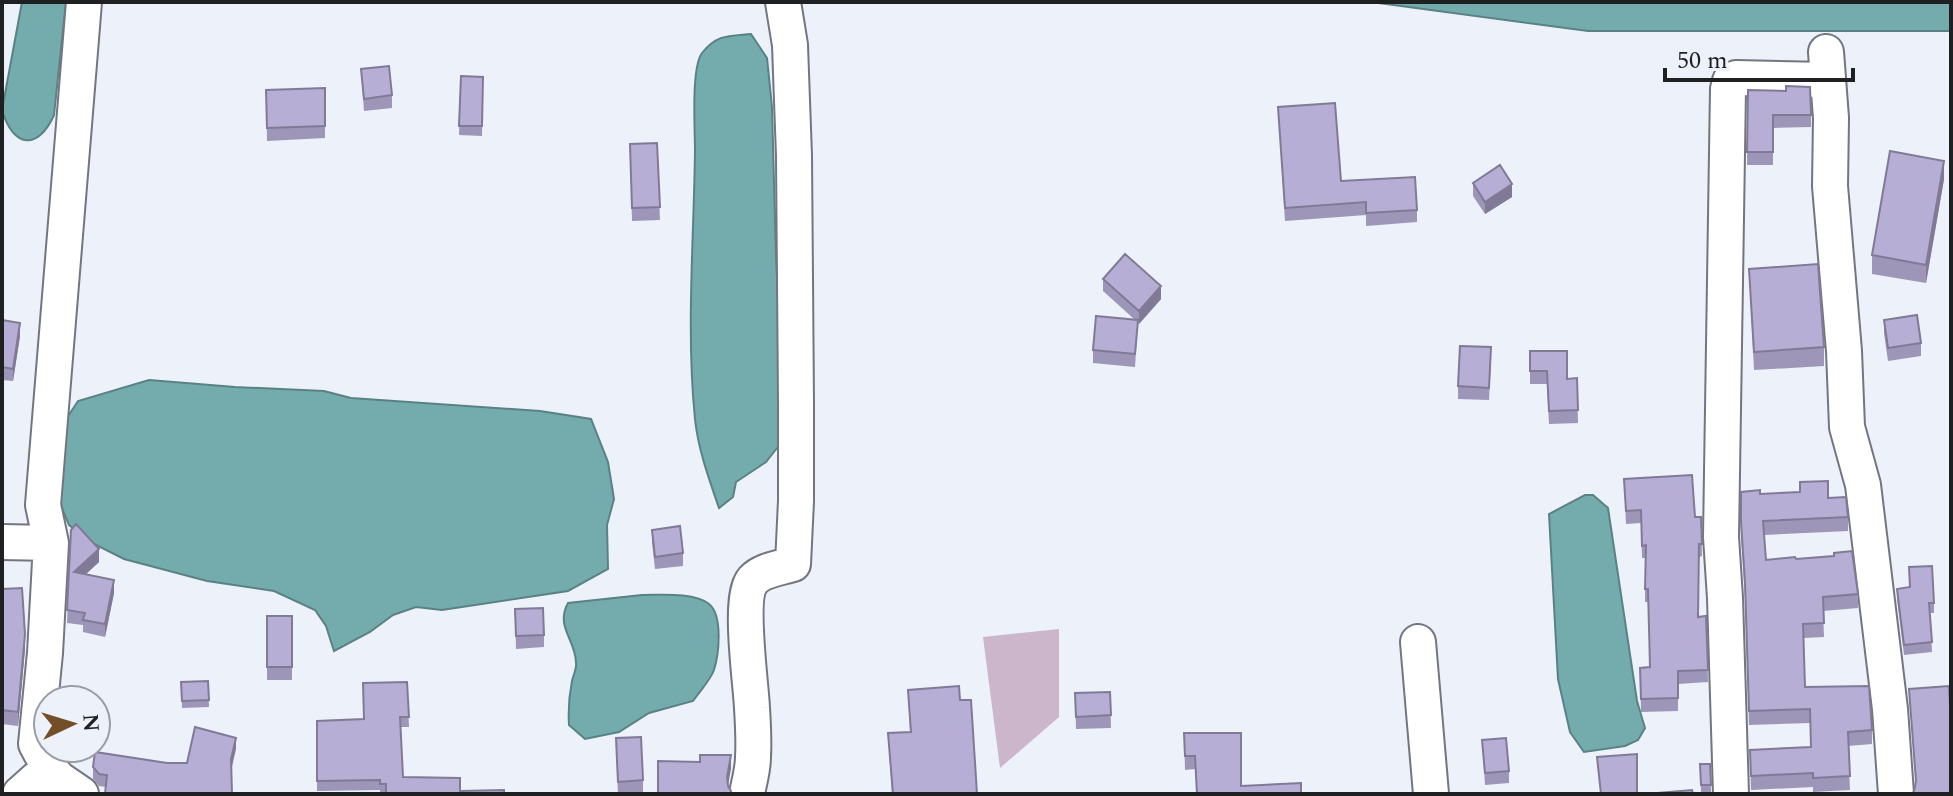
<svg xmlns="http://www.w3.org/2000/svg" width="1953" height="796" font-family="Spectral,serif">
	<style>
		.green { fill: #ccb6cb }
		.water { fill: #74acae; stroke: #5a8284; stroke-width: 2 }
		.lines { fill: none; stroke-linecap: round; stroke-linejoin: round }
		.minor-casing { stroke: #73767e; stroke-width: 38 }
		.minor { stroke: #fff; stroke-width: 34 }
		.wall { fill: #9d96b8 }
		.shaded-wall { fill: #807a96 }
		.building { fill: #b7aed6; stroke: #807a96; stroke-width: 2 }
	</style>
	<rect width="100%" height="100%" fill="#edf1f9"/>
	<!-- green -->
	<path class="green" d="M 1059,629 L 1059,717 L 1000,768 L 983,637 Z"/>
	<!-- water -->
	<path class="water" d="M 22,2 L 66,2 L 54,115 C 38,151 13,148 2,110 Z
		M 1371,2 L 1951,2 L 1951,31 L 1588,31 Z
		M 751,34 L 767,58 L 772,107 L 776,256 L 781,367 L 781,443 L 766,462 L 736,482 L 733,497 L 719,508 C 709,479 698,449 695,419 C 686,330 694,239 695,150 C 695,129 691,68 702,53 C 717,34 729,36 751,34 Z
		M 149,380 L 235,387 L 324,391 L 351,398 L 540,411 L 591,419 L 608,462 L 614,499 L 607,525 L 608,569 L 568,591 L 442,610 L 416,607 L 393,615 L 370,632 L 334,651 L 326,626 L 315,610 L 274,591 L 207,581 L 124,559 L 96,545 L 69,525 L 50,480 L 57,433 L 78,401 Z
		M 1585,495 L 1593,495 L 1608,508 L 1637,701 L 1645,728 L 1638,740 L 1625,746 L 1584,752 L 1570,732 L 1558,679 L 1549,514 Z
		M 642,595 C 660,595 695,592 709,604 C 723,615 719,654 714,670 C 710,681 699,692 693,701 L 649,713 L 619,732 L 585,739 L 569,725 C 568,709 569,696 572,681 C 573,676 577,668 576,663 C 576,640 555,627 568,603 Z"/>
	<g class="lines">
		<!-- minor casing -->
		<g class="minor-casing">
			<path id="minor" d="M 1826,52 L 1831,118 L 1830,186 L 1844,351 L 1847,427 L 1863,485 L 1890,709 L 1896,794
				M 2,542 L 51,543 L 45,653 L 36,744 L 49,768 L 59,779 L 81,794
				M 51,543 L 43,505 L 84,2
				M 1418,642 L 1431,794
				M 20,794 L 49,768
				M 747,794 C 749,782 753,770 753,757 C 754,741 753,724 752,708 C 751,683 738,597 753,580 C 762,570 780,568 793,564 L 796,501 L 796,403 L 794,156 L 790,45 L 783,2
				M 1731,794 L 1725,598 L 1721,537 L 1728,89 L 1730,81 L 1736,78 L 1828,80"/>
		</g>
		<!-- minor -->
		<use href="#minor" class="minor"/>
	</g>
	<!-- wall -->
	<path class="wall" d="M 361,69 L 392,95 L 392,108 L 364,111 Z
		M 461,76 L 483,77 L 482,136 L 459,135 Z
		M 325,88 L 325,138 L 267,141 L 266,90 Z
		M 1748,90 L 1811,115 L 1811,127 L 1773,128 L 1773,165 L 1747,165 Z
		M 1278,107 L 1341,181 L 1417,210 L 1417,222 L 1366,226 L 1366,215 L 1285,221 Z
		M 657,143 L 660,220 L 632,221 L 630,144 Z
		M 1944,179 L 1926,283 L 1872,274 L 1872,255 Z
		M 1473,183 L 1512,197 L 1485,214 L 1473,196 Z
		M 1749,269 L 1824,347 L 1824,366 L 1754,370 Z
		M 1103,279 L 1161,299 L 1139,324 L 1138,322 L 1135,367 L 1093,363 L 1093,350 L 1134,319 L 1103,291 Z
		M 2,320 L 20,336 L 13,381 L 2,380 Z
		M 1884,320 L 1921,343 L 1921,356 L 1888,361 L 1884,333 Z
		M 1530,351 L 1567,379 L 1577,378 L 1578,423 L 1549,424 L 1547,384 L 1530,384 Z
		M 1491,360 L 1489,400 L 1458,399 L 1458,386 Z
		M 1624,479 L 1695,517 L 1701,517 L 1702,556 L 1699,557 L 1698,617 L 1706,616 L 1708,682 L 1678,684 L 1678,711 L 1641,712 L 1640,668 L 1650,667 L 1648,602 L 1645,602 L 1645,558 L 1642,558 L 1641,523 L 1626,524 Z
		M 1800,482 L 1828,498 L 1848,517 L 1848,531 L 1764,535 L 1766,560 L 1796,559 L 1858,594 L 1858,608 L 1823,611 L 1824,637 L 1804,638 L 1805,687 L 1872,730 L 1872,744 L 1848,746 L 1850,790 L 1813,792 L 1813,787 L 1751,790 L 1750,750 L 1811,747 L 1810,723 L 1749,725 L 1745,597 L 1741,536 L 1741,492 L 1760,494 L 1800,492 Z
		M 71,530 L 99,562 L 85,575 L 114,593 L 105,637 L 83,632 L 83,625 L 67,623 Z
		M 652,530 L 683,553 L 683,566 L 655,569 L 652,542 Z
		M 1909,567 L 1934,603 L 1934,613 L 1930,613 L 1932,652 L 1904,655 L 1897,599 L 1897,589 L 1910,588 Z
		M 2,589 L 25,649 L 18,726 L 2,724 Z
		M 515,609 L 544,635 L 544,647 L 516,649 Z
		M 267,616 L 292,616 L 292,680 L 267,680 Z
		M 208,681 L 209,707 L 182,708 L 181,682 Z
		M 407,682 L 409,727 L 401,727 L 403,777 L 460,791 L 504,794 L 380,794 L 380,790 L 317,791 L 317,721 L 363,719 Z
		M 908,690 L 960,700 L 977,794 L 892,794 L 888,733 L 910,732 Z
		M 1110,692 L 1111,728 L 1076,729 L 1075,693 Z
		M 1184,733 L 1241,786 L 1301,794 L 1197,794 L 1195,769 L 1185,770 Z
		M 1482,740 L 1509,771 L 1509,783 L 1485,785 Z
		M 236,749 L 106,787 L 99,786 L 93,779 L 93,767 L 187,763 Z
		M 616,750 L 643,780 L 643,793 L 618,794 Z
		M 1700,764 L 1710,764 L 1711,792 L 1701,792 Z"/>
	<!-- shaded-wall -->
	<path class="shaded-wall" d="M 1944,161 L 1944,179 L 1926,283 L 1926,265 Z
		M 1512,184 L 1512,197 L 1485,214 L 1485,202 Z
		M 1161,286 L 1161,299 L 1139,324 L 1139,311 Z
		M 20,323 L 20,336 L 13,381 L 13,369 Z
		M 99,549 L 99,562 L 74,585 L 74,572 Z
		M 114,580 L 114,593 L 105,637 L 105,624 Z
		M 25,634 L 25,649 L 18,726 L 18,712 Z
		M 236,738 L 236,749 L 231,771 L 231,759 Z
		M 731,755 L 731,769 L 727,791 L 727,777 Z"/>
	<!-- building -->
	<path class="building" d="M 389,66 L 392,95 L 364,99 L 361,69 Z
		M 461,76 L 483,77 L 482,126 L 459,126 Z
		M 1786,86 L 1810,87 L 1811,115 L 1773,115 L 1773,152 L 1747,152 L 1748,90 L 1786,91 Z
		M 325,88 L 325,126 L 267,128 L 266,90 Z
		M 1335,103 L 1341,181 L 1415,177 L 1417,210 L 1366,213 L 1366,202 L 1285,208 L 1278,107 Z
		M 657,143 L 660,207 L 632,208 L 630,144 Z
		M 1890,151 L 1944,161 L 1926,265 L 1872,255 Z
		M 1500,165 L 1512,184 L 1485,202 L 1473,183 Z
		M 1125,254 L 1161,286 L 1139,311 L 1103,279 Z
		M 1818,264 L 1824,347 L 1754,352 L 1749,269 Z
		M 1917,315 L 1921,343 L 1888,348 L 1884,320 Z
		M 1096,316 L 1138,320 L 1135,354 L 1093,350 Z
		M 2,320 L 20,323 L 13,369 L 2,367 Z
		M 1460,346 L 1491,347 L 1489,388 L 1458,386 Z
		M 1530,351 L 1567,351 L 1567,379 L 1577,378 L 1578,410 L 1549,411 L 1547,371 L 1530,371 Z
		M 1692,475 L 1695,517 L 1701,517 L 1702,544 L 1699,544 L 1698,617 L 1706,616 L 1708,670 L 1678,671 L 1678,698 L 1641,699 L 1640,668 L 1650,667 L 1648,589 L 1645,589 L 1646,545 L 1642,546 L 1641,510 L 1626,511 L 1624,479 Z
		M 1828,481 L 1828,498 L 1846,497 L 1848,517 L 1763,521 L 1766,560 L 1795,557 L 1796,559 L 1834,556 L 1834,553 L 1852,551 L 1858,594 L 1823,597 L 1824,623 L 1803,624 L 1805,687 L 1869,686 L 1872,730 L 1848,732 L 1850,776 L 1813,778 L 1813,773 L 1751,776 L 1750,750 L 1811,747 L 1810,709 L 1749,711 L 1745,583 L 1741,522 L 1741,492 L 1760,490 L 1760,494 L 1800,492 L 1800,482 Z
		M 76,524 L 99,549 L 74,572 L 114,580 L 105,624 L 83,620 L 85,613 L 67,610 L 71,530 Z
		M 680,526 L 683,553 L 655,557 L 652,530 Z
		M 1932,566 L 1934,603 L 1929,603 L 1932,642 L 1904,645 L 1897,589 L 1910,587 L 1909,567 Z
		M 22,588 L 25,634 L 18,712 L 2,710 L 2,589 Z
		M 543,608 L 544,635 L 516,636 L 515,609 Z
		M 267,616 L 292,616 L 292,667 L 267,667 Z
		M 208,681 L 209,700 L 182,701 L 181,682 Z
		M 407,682 L 409,717 L 400,717 L 403,777 L 460,778 L 460,791 L 504,790 L 504,794 L 386,794 L 386,784 L 380,784 L 380,780 L 317,781 L 317,721 L 364,719 L 363,683 Z
		M 959,686 L 960,700 L 971,700 L 977,794 L 893,794 L 888,733 L 911,732 L 908,690 Z
		M 1949,686 L 1950,706 L 1951,706 L 1951,794 L 1912,794 L 1914,791 L 1916,781 L 1909,689 Z
		M 1110,692 L 1111,715 L 1076,717 L 1075,693 Z
		M 195,727 L 236,738 L 231,759 L 232,794 L 105,794 L 107,775 L 99,774 L 93,767 L 95,752 L 167,763 L 187,763 Z
		M 1184,733 L 1241,733 L 1241,786 L 1301,783 L 1301,794 L 1197,794 L 1195,756 L 1185,756 Z
		M 641,737 L 643,780 L 618,782 L 616,738 Z
		M 1506,738 L 1509,771 L 1485,773 L 1482,740 Z
		M 1637,754 L 1637,794 L 1601,794 L 1597,757 Z
		M 700,755 L 731,755 L 727,777 L 728,786 L 731,791 L 731,794 L 658,794 L 658,761 L 700,762 Z
		M 1700,764 L 1710,764 L 1711,785 L 1701,785 Z
		M 1692,790 L 1693,794 L 1645,794 Z"/>
	<!-- border -->
	<rect width="1953" height="796" fill="none" stroke="#1e2022" stroke-width="8"/>
	<!-- north arrow -->
	<g transform="translate(72 724) rotate(86)"><circle r="38" fill="#edf1f9" stroke="#9a9da3" stroke-width="2"/>
	<path d="M0-6L14 30L0 20L-14 30Z" fill="#734e29"/>
	<text y="-12" font-size="22" font-weight="bold" text-anchor="middle" fill="#1e2022">N</text>
	</g>
	<!-- scale -->
	<path d="M1665 68v12h188v-12" fill="none" stroke="#1e2022" stroke-width="4"/>
	<text x="1677" y="68" font-size="24" fill="#1e2022" stroke="#edf1f9" stroke-width="6" paint-order="stroke">50 m</text>
</svg>
